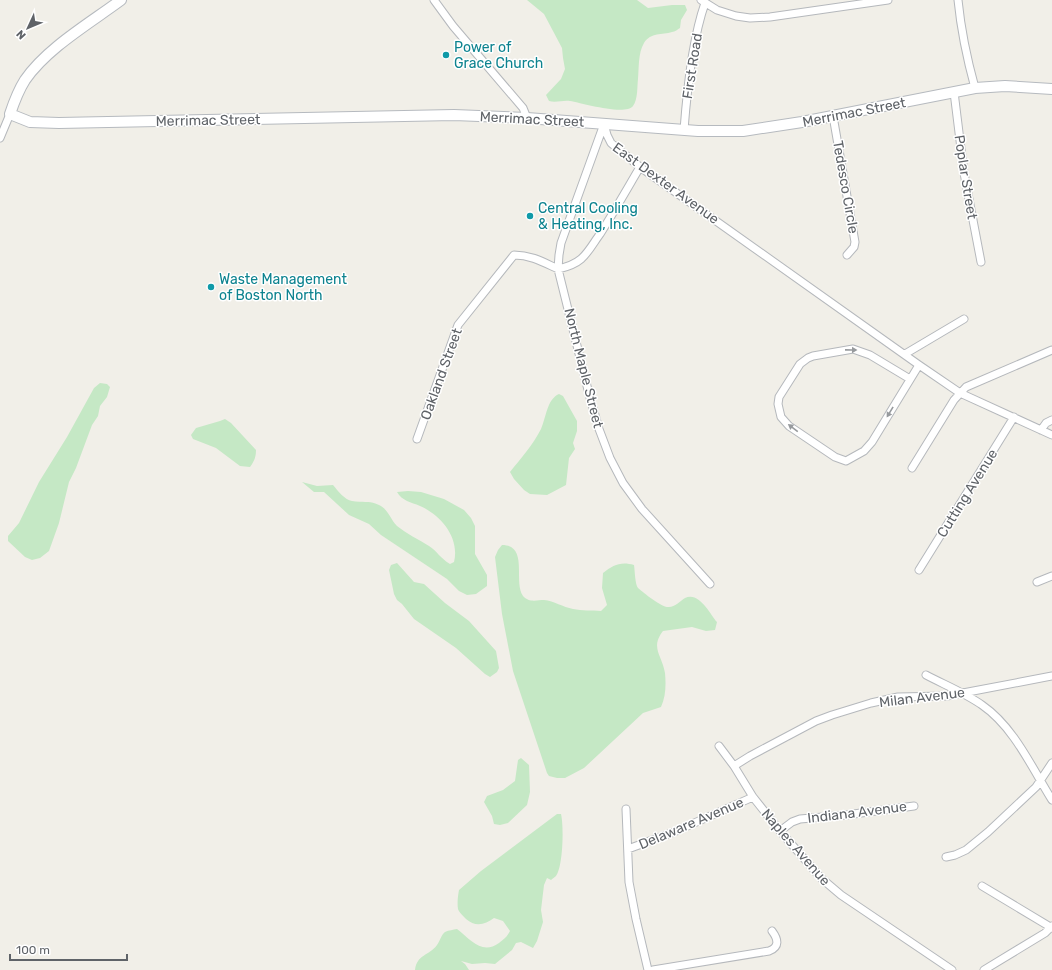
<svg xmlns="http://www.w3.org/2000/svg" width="1052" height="970" font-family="Rubik,sans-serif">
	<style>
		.green { fill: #c5e8c5 }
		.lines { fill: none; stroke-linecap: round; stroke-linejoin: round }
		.minor-casing { stroke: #b5b8bc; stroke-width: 9 }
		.secondary-casing { stroke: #b6babf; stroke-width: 12 }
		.minor { stroke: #fff; stroke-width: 7 }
		.secondary { stroke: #fff; stroke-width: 10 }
		.oneway { fill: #979a9d }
		.culture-dot { fill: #0f9aa8; stroke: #fff; stroke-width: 1.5 }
		.labels { text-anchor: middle; stroke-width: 3; stroke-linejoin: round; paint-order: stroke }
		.culture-label { font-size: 14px; fill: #0d838f; stroke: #fff; text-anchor: start }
		.street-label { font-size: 14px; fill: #5f6368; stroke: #fff }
	</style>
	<rect width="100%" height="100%" fill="#f1efe8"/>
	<!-- green -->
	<path class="green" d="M 527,0 L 637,0 L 648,8 L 672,5 L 685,5 L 687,10 L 681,20 L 680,28 C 678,29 675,32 672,32 C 662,35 651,32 644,43 C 638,53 639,68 638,79 C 637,87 638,99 633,106 C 625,116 582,103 570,101 C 563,100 556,103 549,101 L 546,95 L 561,79 L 565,69 L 563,58 L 562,48 L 544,14 Z
		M 100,383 L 107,384 L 110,387 L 107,397 L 100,406 L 98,416 L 92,425 L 76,468 L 69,482 L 59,523 L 49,551 L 40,558 L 32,560 L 25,557 L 8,541 L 8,536 L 19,523 L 39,482 L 67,437 L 94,388 Z
		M 559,394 L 563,396 L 577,421 L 577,431 L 573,443 L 575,449 L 569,458 L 566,485 L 547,495 L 530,494 L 524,490 L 514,479 L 510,472 C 521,458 533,445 541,429 C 546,418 547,399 559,394 Z
		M 225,419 L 231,423 L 256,450 C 256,458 254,461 250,467 L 240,466 L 216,448 L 193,439 L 191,435 L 196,428 L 220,421 Z
		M 302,482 L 317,486 L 333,485 C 338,491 345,500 352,501 C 362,503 369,500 379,505 C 389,510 390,519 397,526 C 407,534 418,539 429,546 C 437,551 440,558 450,564 L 454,562 C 460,538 441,515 420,506 C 411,502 402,501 397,492 L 408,491 L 421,492 L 444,499 L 464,510 L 471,518 L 475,526 L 475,554 L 487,575 L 487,586 L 476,594 L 467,595 L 459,591 L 447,579 L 381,535 L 369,524 L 349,515 L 324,492 L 314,492 Z
		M 502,545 C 529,545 513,582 523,596 C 529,603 537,600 544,600 C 554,601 563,607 573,609 C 582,611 592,610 601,611 L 607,605 L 602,588 L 603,573 C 613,565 621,561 634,565 C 635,572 635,584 638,588 C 644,593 662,608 669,607 C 675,607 680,601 685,598 C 699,591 710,614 717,622 L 715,630 L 706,631 L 692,627 L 663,631 C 650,648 662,655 665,673 C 666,684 666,696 661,707 L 643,713 L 584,768 L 565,778 L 557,778 L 549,776 L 547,773 L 513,671 L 502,614 L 495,557 L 498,550 Z
		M 397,563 L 414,582 L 424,584 L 445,603 L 469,621 L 496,651 L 499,668 L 497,672 L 490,677 L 485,674 L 456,648 L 414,619 L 402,604 L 397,600 L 394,594 L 389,570 L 391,565 Z
		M 521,758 L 529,765 L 530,792 L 527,805 L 508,823 L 500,825 L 494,824 L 492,816 L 484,802 L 487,796 L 503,790 L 515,781 L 518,760 Z
		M 557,814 L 561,814 C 564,826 563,867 556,876 C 555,877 553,878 551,880 L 547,878 L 544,885 L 541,910 L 543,922 L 537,941 L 533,948 L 521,942 L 516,943 L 512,950 L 495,964 L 485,963 L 472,964 L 461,961 L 465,964 L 469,970 L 415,970 C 417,954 429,956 437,945 C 440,941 441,935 445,932 C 449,930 453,930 457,929 C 471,940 482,955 499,943 C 504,939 507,937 510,931 L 503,921 L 494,918 C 485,925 475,927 466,919 C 463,916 459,912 458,909 C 457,903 458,895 459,890 L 481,871 Z"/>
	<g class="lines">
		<!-- minor casing -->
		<g class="minor-casing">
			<path id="minor" d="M 434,0 L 453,26 L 523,108 L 527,118
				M 701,0 L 717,10 L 736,16 L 750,18 L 770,17 L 888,0
				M 958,0 C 961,30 967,59 975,88
				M 954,92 L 964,173 L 981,262
				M 833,116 L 855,242 L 854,247 L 847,255
				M 604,124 L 607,135 L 611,143 L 640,167 L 919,365 L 960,393 L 1052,435
				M 604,124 L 561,243 L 559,255 L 558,269 L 589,394 L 599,429 L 610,458 L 623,483 L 642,509 L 710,584
				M 684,130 C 687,90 692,40 705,3
				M 0,138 L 10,114
				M 905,354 L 964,319
				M 910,379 L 870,355 L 853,349 L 813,356 L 808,358 L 800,364 L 779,397 L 778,404 L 781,417 L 789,426 L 835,457 L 846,461 L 864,451 L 872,442 L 919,365
				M 1041,430 L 1046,423 L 1052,420
				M 417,439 L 458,325 L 514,255 C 531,255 543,262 558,269 C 567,267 574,265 581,259 C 589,252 594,242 600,234 C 614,212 627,189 640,167
				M 912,468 L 954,400 L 966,387 L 1052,350
				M 919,570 L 1014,417
				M 1037,582 L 1052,576
				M 926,675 C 945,685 965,693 982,705 C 1014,727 1032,768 1052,800
				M 719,746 L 734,766 L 753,797 L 780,831 L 821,878 L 841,895 L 952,970
				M 734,766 L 750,756 L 816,721 L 832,715 L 871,703 L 898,697 L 947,696 L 1052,676
				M 626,809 L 629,882 L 636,919 L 648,970
				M 780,831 L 792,822 L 800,819 L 846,815 L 914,806
				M 628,849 L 674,832 L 753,797
				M 946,857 L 955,855 L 966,850 L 988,832 L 1036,787 L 1052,763
				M 982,886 L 1052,928
				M 653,970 L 769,951 C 780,947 778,939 772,931
				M 984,970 L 1045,933 L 1052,926"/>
		</g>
		<!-- secondary casing -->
		<g class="secondary-casing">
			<path id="secondary" d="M 121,0 C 90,23 47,48 25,80 C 18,91 14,102 10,114 L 30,122 L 59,123 L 454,115 L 527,118 L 698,131 L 743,131 L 802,122 L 975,88 L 1005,86 L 1052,89"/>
		</g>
		<!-- minor -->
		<use href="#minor" class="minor"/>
		<!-- secondary -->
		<use href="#secondary" class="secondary"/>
	</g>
	<!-- one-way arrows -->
	<defs><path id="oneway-solid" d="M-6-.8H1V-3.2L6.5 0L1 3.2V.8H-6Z"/></defs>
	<g class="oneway">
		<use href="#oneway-solid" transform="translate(851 350) rotate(1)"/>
		<use href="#oneway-solid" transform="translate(890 412) rotate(121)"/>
		<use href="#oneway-solid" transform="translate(793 428) rotate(-143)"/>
	</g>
	<!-- markers -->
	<g class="culture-dot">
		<circle cx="446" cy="55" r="4"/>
		<circle cx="530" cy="216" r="4"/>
		<circle cx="211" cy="287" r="4"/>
	</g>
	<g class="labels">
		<!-- culture labels -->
		<g class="culture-label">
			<text x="454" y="52">Power of<tspan x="454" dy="16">Grace Church</tspan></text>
			<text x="538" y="213">Central Cooling<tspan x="538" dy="16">&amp; Heating, Inc.</tspan></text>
			<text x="219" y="284">Waste Management<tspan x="219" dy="16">of Boston North</tspan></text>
		</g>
		<!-- street labels -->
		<g class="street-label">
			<text transform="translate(692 66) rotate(-81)" y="5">First Road</text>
			<text transform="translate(854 112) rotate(-11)" y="5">Merrimac Street</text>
			<text transform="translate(532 119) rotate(3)" y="5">Merrimac Street</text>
			<text transform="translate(208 120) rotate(-1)" y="5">Merrimac Street</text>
			<text transform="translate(966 177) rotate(81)" y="5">Poplar Street</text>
			<text transform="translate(666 183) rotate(36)" y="5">East Dexter Avenue</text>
			<text transform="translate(846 187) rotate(80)" y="5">Tedesco Circle</text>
			<text transform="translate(584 368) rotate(76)" y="5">North Maple Street</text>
			<text transform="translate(441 374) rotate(-70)" y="5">Oakland Street</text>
			<text transform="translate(967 493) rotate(-58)" y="5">Cutting Avenue</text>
			<text transform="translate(922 697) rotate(-7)" y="5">Milan Avenue</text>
			<text transform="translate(857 812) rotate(-7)" y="5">Indiana Avenue</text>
			<text transform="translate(691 823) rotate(-23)" y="5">Delaware Avenue</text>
			<text transform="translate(796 847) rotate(49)" y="5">Naples Avenue</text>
		</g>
	</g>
	<!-- north arrow -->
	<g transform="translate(28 28) rotate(226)" stroke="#ffffff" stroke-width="3" paint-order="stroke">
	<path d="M0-3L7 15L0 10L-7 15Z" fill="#5f6368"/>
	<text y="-6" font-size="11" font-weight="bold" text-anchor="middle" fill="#5f6368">N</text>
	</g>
	<!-- scale -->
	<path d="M10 954v6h117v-6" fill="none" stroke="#5f6368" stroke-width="2"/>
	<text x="16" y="954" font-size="12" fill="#5f6368" stroke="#ffffff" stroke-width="3" paint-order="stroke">100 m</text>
</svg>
